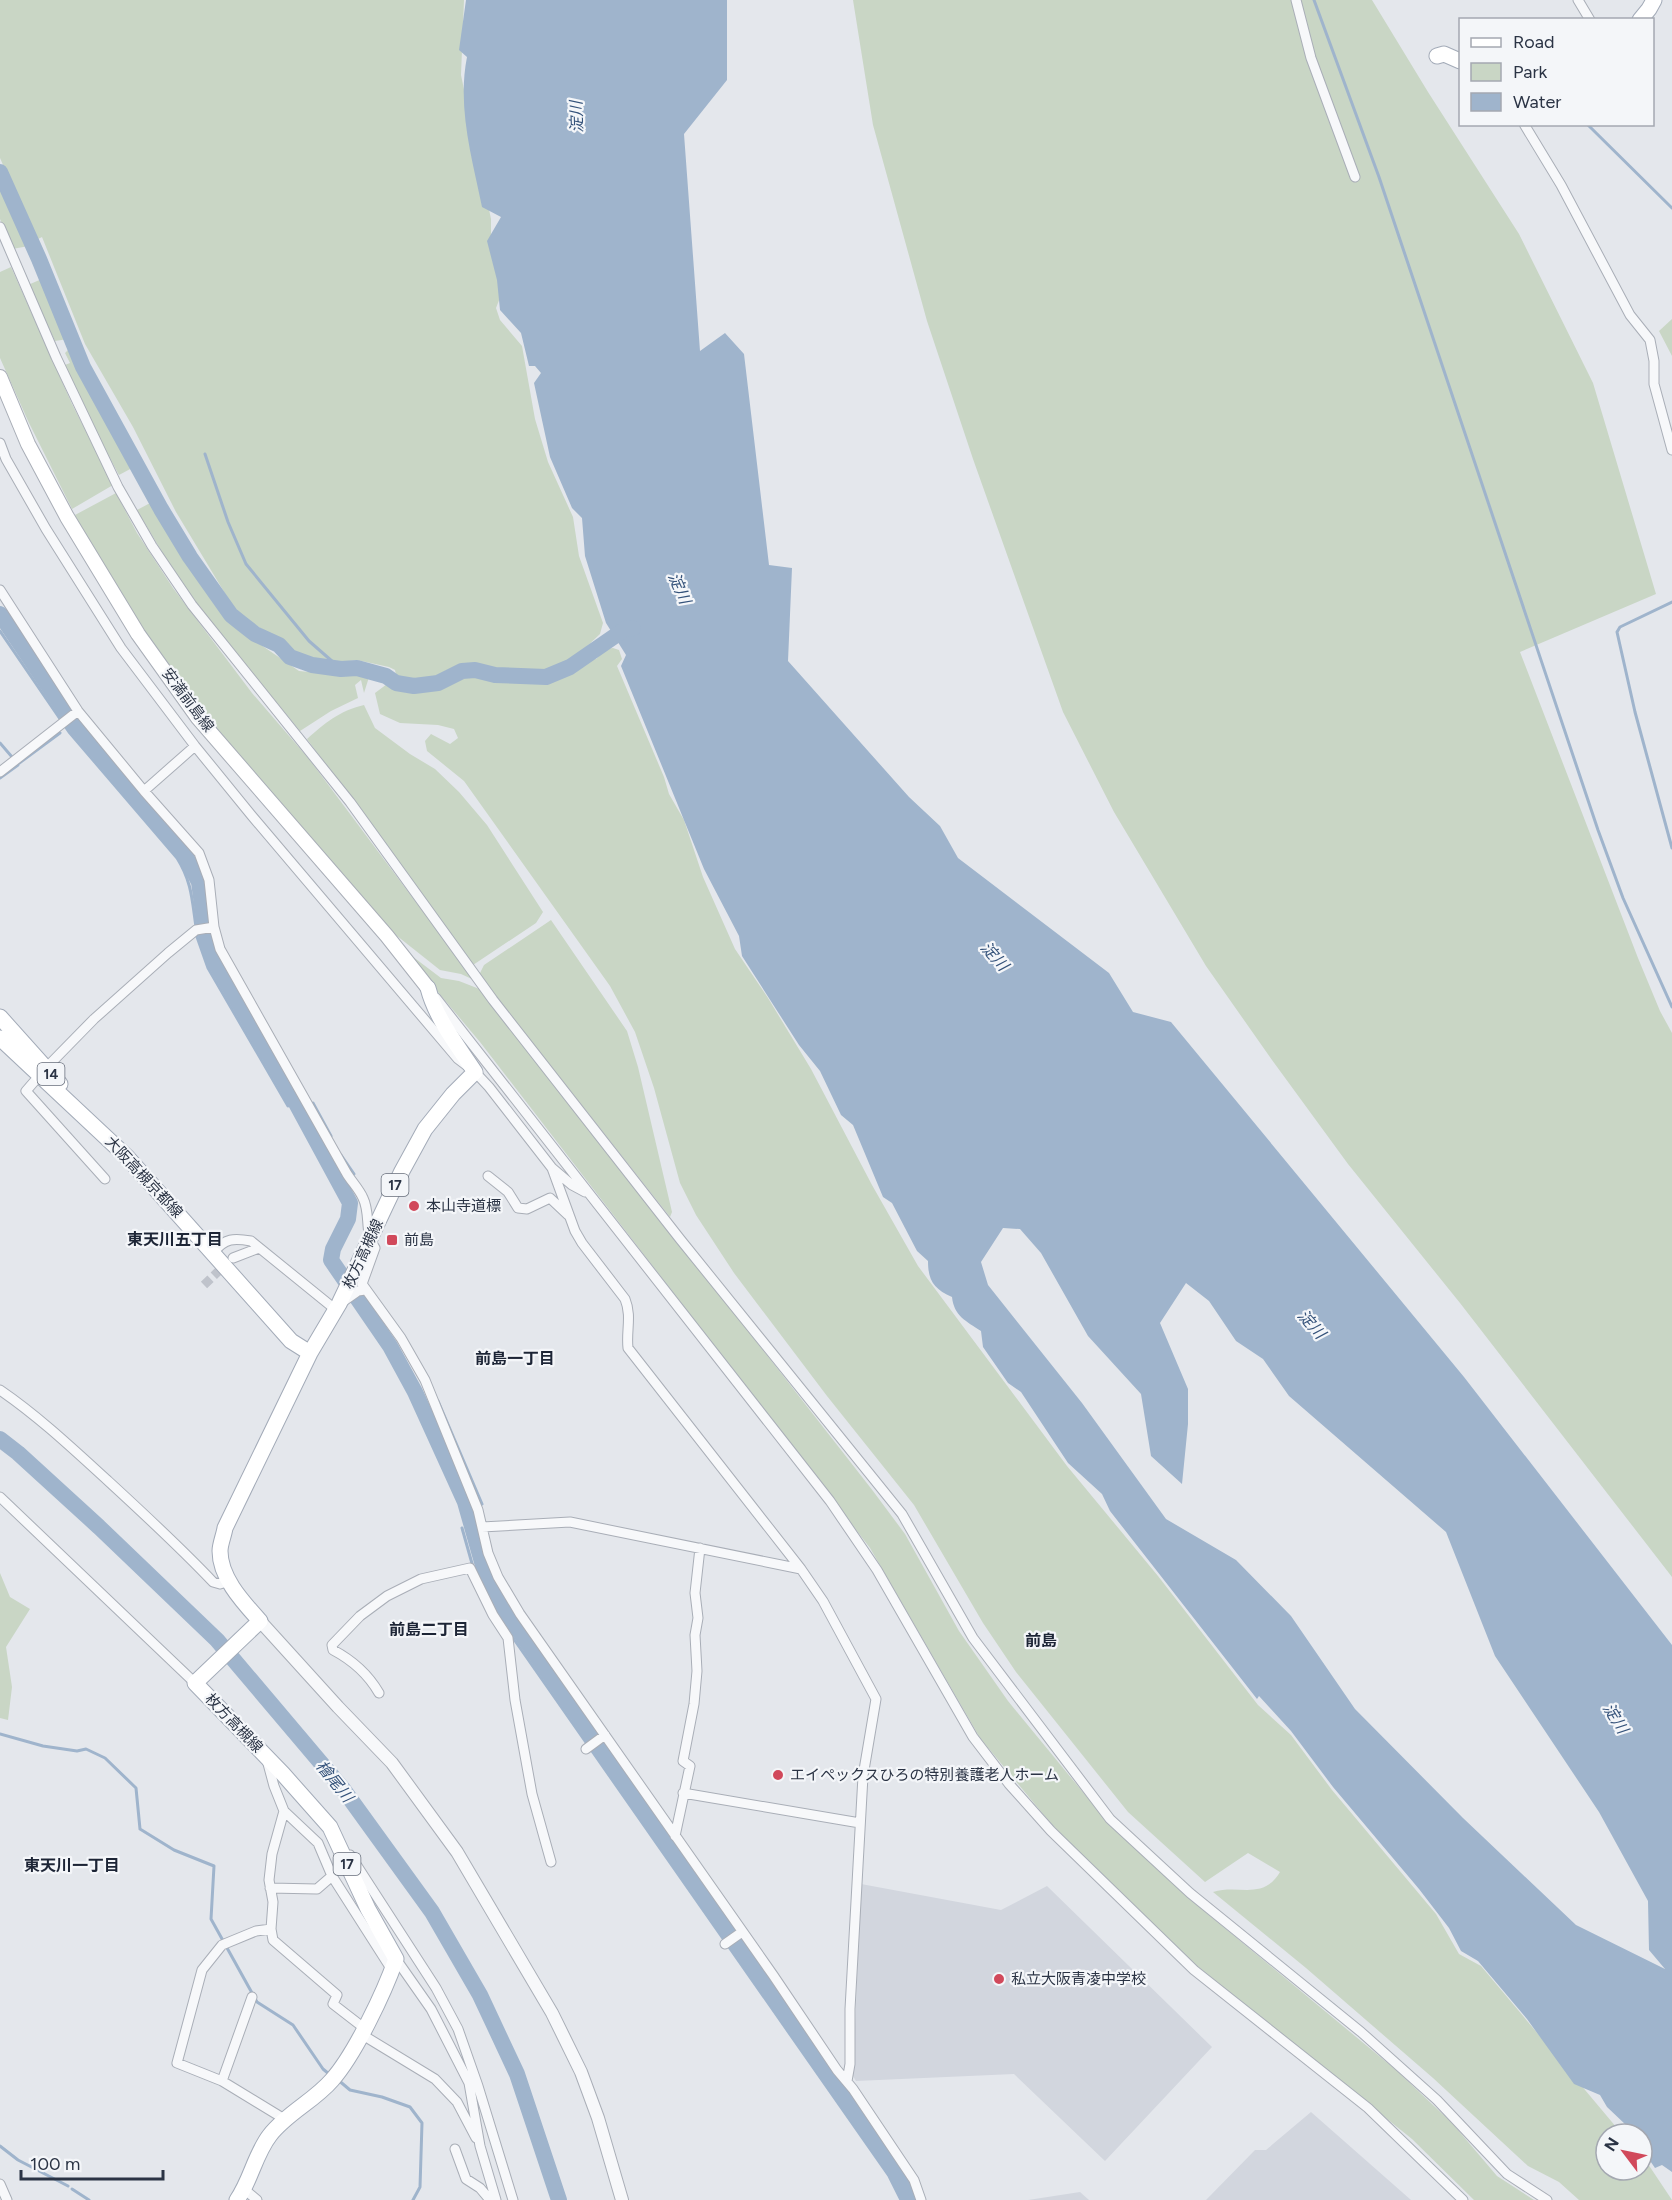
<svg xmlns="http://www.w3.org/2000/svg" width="1672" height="2200" font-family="Figtree,'Noto Sans JP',sans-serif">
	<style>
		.built { fill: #d2d6de }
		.green { fill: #c9d6c5 }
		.water { fill: #9fb4cc; fill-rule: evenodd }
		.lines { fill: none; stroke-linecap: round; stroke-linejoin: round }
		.stream { stroke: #9fb4cc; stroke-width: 3 }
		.river { stroke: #9fb4cc; stroke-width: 16 }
		.minor-tunnel { stroke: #bfc3cb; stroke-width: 9; stroke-dasharray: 9 4.5; stroke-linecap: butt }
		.minor-casing { stroke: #a9aeb7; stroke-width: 11 }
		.tertiary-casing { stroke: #a9aeb7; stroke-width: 14 }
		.secondary-casing { stroke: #a9aeb7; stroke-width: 16 }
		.primary-casing { stroke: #a3abb8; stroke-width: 17 }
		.minor { stroke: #f7f8fa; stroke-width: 9 }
		.tertiary { stroke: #f7f8fa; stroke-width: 12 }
		.secondary { stroke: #fff; stroke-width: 14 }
		.primary { stroke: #fff; stroke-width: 15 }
		.poi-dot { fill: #d1495b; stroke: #f4f6f9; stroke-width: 2 }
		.labels { text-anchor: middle; stroke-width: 4.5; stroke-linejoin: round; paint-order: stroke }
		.shield { fill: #f4f6f9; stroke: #676e7b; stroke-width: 1.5 }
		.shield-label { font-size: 14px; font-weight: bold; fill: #2b3445 }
		.street-label { font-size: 15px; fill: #2b3445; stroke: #f4f6f9 }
		.poi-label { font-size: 15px; fill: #2b3445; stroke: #f4f6f9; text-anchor: start }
		.water-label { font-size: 16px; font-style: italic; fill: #34527a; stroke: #f4f6f9 }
		.neighbourhood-label { font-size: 16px; font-weight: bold; fill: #1d2536; stroke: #f4f6f9 }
	</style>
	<rect width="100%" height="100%" fill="#e4e7ec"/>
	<!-- built -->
	<path class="built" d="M 861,1884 L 1001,1910 L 1047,1886 L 1212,2047 L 1105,2161 L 1014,2074 L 856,2081 L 853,2076 Z
		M 1311,2112 L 1411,2200 L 1206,2200 L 1255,2150 L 1266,2150 Z
		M 1080,2192 L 1089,2200 L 1028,2200 Z"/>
	<!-- green -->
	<path class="green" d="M 0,0 L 464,0 L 461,75 L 491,219 L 491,239 L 505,285 L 496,308 L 500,320 L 522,346 L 535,419 L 548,462 L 573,517 L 579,556 L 603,623 L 600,634 L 580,653 L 551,670 L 504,672 L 484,665 L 462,664 L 445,671 L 434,681 L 419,682 L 397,679 L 395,670 L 389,667 L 357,660 L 325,664 L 297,659 L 281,640 L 238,615 L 176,512 L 133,427 L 85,344 L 42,237 L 36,240 L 0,158 Z
		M 853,0 L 1372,0 L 1428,92 L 1519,234 L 1593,383 L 1656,594 L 1520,652 L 1638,958 L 1660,1011 L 1672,1033 L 1672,1577 L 1460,1303 L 1348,1164 L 1272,1060 L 1206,966 L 1114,812 L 1063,712 L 973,459 L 927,321 L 873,125 Z
		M 0,177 L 29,246 L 12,249 L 0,219 Z
		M 11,267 L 72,404 L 113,485 L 72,509 L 29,423 L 0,358 L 0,272 Z
		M 44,278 L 68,339 L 55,341 L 28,285 Z
		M 1672,319 L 1672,356 L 1659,331 Z
		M 70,348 L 134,467 L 119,475 L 98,436 L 65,365 L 70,363 L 65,353 Z
		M 116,493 L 137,533 L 173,588 L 252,693 L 309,759 L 474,980 L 461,974 L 440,970 L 382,924 L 206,719 L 154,647 L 107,573 L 75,515 Z
		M 152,502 L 194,572 L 229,618 L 264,647 L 299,671 L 338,675 L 363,669 L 370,674 L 364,693 L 361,680 L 355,685 L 358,698 L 331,711 L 300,731 L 204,614 L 168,562 L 137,510 Z
		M 613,648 L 619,650 L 622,659 L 617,666 L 664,777 L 669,794 L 684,820 L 703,877 L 735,949 L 768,998 L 811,1069 L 872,1185 L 918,1266 L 1067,1466 L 1158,1576 L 1258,1705 L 1291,1735 L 1332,1790 L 1436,1914 L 1459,1954 L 1481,1966 L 1622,2134 L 1606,2134 L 1606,2170 L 1642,2170 L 1642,2155 L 1672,2200 L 1579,2200 L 1559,2182 L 1528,2166 L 1433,2078 L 1306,1968 L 1213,1892 C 1239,1884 1263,1901 1280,1872 L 1248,1853 L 1205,1882 L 1128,1812 L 1016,1672 L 983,1623 L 914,1505 L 827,1396 L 734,1273 L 696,1215 L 680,1183 L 654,1088 L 635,1032 L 610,986 L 464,781 L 427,751 L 425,741 L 431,734 L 450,744 L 458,738 L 454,729 L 438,725 L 400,723 L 380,714 L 375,693 L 387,684 C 394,687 402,692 409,693 C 433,694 453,674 476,675 C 504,676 528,687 555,679 C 570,674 581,659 596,659 L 606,649 Z
		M 364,705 L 375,728 L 410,754 L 435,769 L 459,792 L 487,825 L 543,912 L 536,923 L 473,965 L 307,739 C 325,723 339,711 364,705 Z
		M 551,920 L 627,1031 L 638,1067 L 672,1212 L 670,1217 L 479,975 L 484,965 Z
		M 400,947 L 441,978 L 459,981 L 482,990 L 873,1491 L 905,1534 L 959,1631 L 1008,1701 L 1091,1802 L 1141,1854 L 1209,1915 L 1396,2070 L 1452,2123 L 1497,2176 L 1534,2200 L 1474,2200 L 1412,2139 L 1198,1967 L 1058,1832 L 980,1738 L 870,1548 L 480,1042 Z
		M 0,1573 L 10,1597 L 30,1609 L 6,1647 L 12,1687 L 8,1720 L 0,1718 Z"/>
	<!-- water -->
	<path class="water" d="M 466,0 L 727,0 L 727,80 L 684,134 L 700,351 L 725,333 L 744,354 L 769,565 L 792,568 L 788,661 L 909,797 L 940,826 L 958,858 L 1109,973 L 1133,1012 L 1171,1022 L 1464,1377 L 1672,1645 L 1672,2172 L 1662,2165 L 1655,2168 L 1642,2149 L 1642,2134 L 1632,2134 L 1626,2125 L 1607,2107 L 1600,2095 L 1574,2084 L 1527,2019 L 1478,1961 L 1461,1951 L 1449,1928 L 1419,1889 L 1333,1787 L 1291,1731 L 1259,1696 L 1257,1699 L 1110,1511 L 1102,1494 L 1068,1463 L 1021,1392 L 1008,1383 L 983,1347 L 981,1331 C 966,1321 954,1316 952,1297 C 934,1289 928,1281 928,1261 L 917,1251 L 892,1203 L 883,1197 L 853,1125 L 841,1115 L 820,1071 L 799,1045 L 742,956 L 739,936 L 704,869 L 621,666 L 626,655 L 606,623 L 585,556 L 582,518 L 572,508 L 550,457 L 534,383 L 541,373 L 535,366 L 529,366 L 521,333 L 500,310 L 497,280 L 487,241 L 501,217 L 482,207 C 472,158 457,107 467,57 L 459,50 ZM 1003,1228 L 1020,1229 L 1041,1253 L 1088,1336 L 1141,1394 L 1151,1456 L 1182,1484 L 1188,1424 L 1188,1389 L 1160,1323 L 1186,1283 L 1209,1301 L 1236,1341 L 1263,1359 L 1289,1396 L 1446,1532 L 1495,1656 L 1599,1812 L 1648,1901 L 1649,1950 L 1665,1969 L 1576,1925 L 1463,1818 L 1355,1709 L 1291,1616 L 1236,1560 L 1166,1519 L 1082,1403 L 988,1285 L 981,1262 Z"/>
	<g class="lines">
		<!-- stream -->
		<path class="stream" d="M 1314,0 L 1379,177 L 1598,830 L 1623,898 L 1672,1007
			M 1587,124 L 1672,208
			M 205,454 L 228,522 L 246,564 L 309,641 L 341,669
			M 1672,602 L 1620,627 L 1617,632 L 1635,712 L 1672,848
			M 0,631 L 69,732 L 177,858 C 192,882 192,900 196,927
			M 0,743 L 18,764 L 60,733
			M 0,778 L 18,765
			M 196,934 L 208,968 L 288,1106
			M 313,1103 L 331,1136
			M 341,1155 L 354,1174
			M 438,1401 L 482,1504
			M 462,1528 L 473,1567
			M 511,1635 L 889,2176 L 901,2200
			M 0,1734 L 43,1746 L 77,1751 L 86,1749 L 105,1758 L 136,1788 L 140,1829 L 174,1850 L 214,1866 L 211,1919 L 257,2002 L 293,2025 L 323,2069 L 329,2074
			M 337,2079 L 350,2090 L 382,2097 L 410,2107 L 422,2123 L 420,2187 L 413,2200
			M 0,2146 L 18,2160 L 68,2186
			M 72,2189 L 89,2200"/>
		<!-- river -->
		<path class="river" d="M 0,172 L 39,259 L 83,367 L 161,509 L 190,557 L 231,615 L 241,623 L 255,634 L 279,645 L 290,657 L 312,665 L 341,669 L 357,668 L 386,676 L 396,683 L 414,686 L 438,683 L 462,671 L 475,670 L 495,675 L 546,677 L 570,667 L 625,629 L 633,628
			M 0,614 L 74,724 L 184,853 L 199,882 L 207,943 L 216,964 L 285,1083 L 350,1203 L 348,1219 L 333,1249 L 331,1260 L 390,1346 L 415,1392 L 465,1502 L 486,1576 L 499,1602 L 898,2175 L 911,2200
			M 0,1439 L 18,1453 L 99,1527 L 217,1640 L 343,1789 L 432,1912 L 480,1995 L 517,2074 L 559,2200"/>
		<!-- minor-tunnel -->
		<path class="minor-tunnel" d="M 204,1285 L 227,1263"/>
		<!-- minor casing -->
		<g class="minor-casing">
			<path id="minor" d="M 1296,0 L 1311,58 L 1355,177
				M 1578,0 L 1590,20
				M 1524,124 L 1561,185 L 1630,315 L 1650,340 L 1654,361 L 1654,384 L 1672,450
				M 0,227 L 56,357 L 118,487 L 152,546 L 192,605 L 350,802 L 493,1000 L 680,1239 L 902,1514 L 973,1638 L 1110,1819 L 1190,1893 L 1361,2032 L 1437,2100 L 1507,2174 L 1547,2200
				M 0,443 L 6,459 L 46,529 L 121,648 L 195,746 L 252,816 L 458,1059 L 475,1072 L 489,1087 L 552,1168 L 575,1231 L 582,1243 L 625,1299 C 632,1316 626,1331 628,1348 L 801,1569 L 823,1601 L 876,1699 L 863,1776 L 850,2009 L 850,2064 L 847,2081
				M 0,590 L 78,711 L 144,791 L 199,853 L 209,880 L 214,927 L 220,949 L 347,1174 C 352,1182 359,1189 363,1198 C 371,1214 364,1234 375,1248 L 362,1284 L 401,1338 L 425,1380 L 478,1510 L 488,1553 L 498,1577 L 520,1614 L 773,1975 L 837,2070 L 853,2089 L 914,2180 L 921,2200
				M 0,772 L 78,711
				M 144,791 L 195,746
				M 436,998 L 830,1501 L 877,1570 L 973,1737 L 1009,1784 L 1051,1831 L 1194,1970 L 1368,2108 L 1463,2200
				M 46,1068 L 94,1019 L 168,953 L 196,930 L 214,927
				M 39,1076 L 26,1091 L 105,1179
				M 552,1168 L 572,1185 L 585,1192
				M 488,1176 L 508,1192 L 518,1208 L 527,1209 L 550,1198 L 568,1215
				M 214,1252 C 225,1238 234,1238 251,1241 L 336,1310
				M 233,1258 L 259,1248
				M 341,1303 L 358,1291 L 365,1290
				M 0,1390 C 38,1416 72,1448 106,1479 C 143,1513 179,1546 213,1582 L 220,1584 L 230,1581
				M 0,1497 L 195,1683
				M 482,1527 L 570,1522 L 801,1569
				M 379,1693 C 368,1674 352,1660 333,1650 L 332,1645 L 360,1616 L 387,1596 L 421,1579 L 470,1568 L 493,1615 L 508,1638 L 515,1700 L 532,1794 L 551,1862
				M 586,1749 L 605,1735
				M 267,1760 L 274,1786 L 284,1811 L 272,1854 L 269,1880 L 273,1902 L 271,1929
				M 683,1793 L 860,1823
				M 284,1811 L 318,1843 L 332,1876 L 392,1970
				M 675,1836 L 690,1766 L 683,1761 L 694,1704 L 697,1671 L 695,1635 L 698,1618 L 695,1593 L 700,1548
				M 350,1855 L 436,1988 L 458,2029 L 478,2086 L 513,2200
				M 270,1888 L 317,1889 L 332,1876
				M 725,1944 L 742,1932
				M 396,1959 L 431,2009 L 469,2083 L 480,2146 L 496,2200
				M 361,2034 L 435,2079 L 457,2102 L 476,2138
				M 222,2081 L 252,1997
				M 286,2120 L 222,2081 L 177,2063 L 202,1970 L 222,1945 L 256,1931 L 271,1929 L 273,1940 L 337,1995 L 333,2004 L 364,2028
				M 455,2149 L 466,2179 L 480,2188 L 490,2200
				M 0,2184 L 7,2200
				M 244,2189 L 257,2200"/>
		</g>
		<!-- tertiary casing -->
		<g class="tertiary-casing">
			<path id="tertiary" d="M 260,1621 L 338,1707 L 392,1763 L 457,1852 L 552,2013 L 581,2072 L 598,2118 L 622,2200"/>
		</g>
		<!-- secondary casing -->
		<g class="secondary-casing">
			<path id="secondary" d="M 0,377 L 28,444 L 67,517 L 138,634 L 198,718 L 387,936 L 428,988"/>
		</g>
		<!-- primary casing -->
		<g class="primary-casing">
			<path id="primary" d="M 1640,20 L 1649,9 L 1654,0
				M 1437,56 L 1444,54 L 1460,61
				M 0,1017 L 60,1084
				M 0,1038 L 127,1157 L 291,1341 L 310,1353
				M 237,2200 C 251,2180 255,2154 270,2135 C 287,2113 314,2101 332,2080 C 355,2054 384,1993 396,1959 L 368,1909 L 330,1827 L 283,1774 L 195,1683 L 260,1621 C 243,1602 220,1578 220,1551 C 220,1544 224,1535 225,1528 L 310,1353 L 339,1304 L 402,1171 L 425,1129 L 453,1094 L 475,1072 C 458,1046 436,1019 428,988"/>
		</g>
		<!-- minor -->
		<use href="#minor" class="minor"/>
		<!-- tertiary -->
		<use href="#tertiary" class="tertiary"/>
		<!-- secondary -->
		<use href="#secondary" class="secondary"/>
		<!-- primary -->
		<use href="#primary" class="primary"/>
	</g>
	<!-- markers -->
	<g class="poi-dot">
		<circle cx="414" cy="1206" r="6"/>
		<rect x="386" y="1234" width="12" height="12" rx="3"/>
		<circle cx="778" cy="1775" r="6"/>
		<circle cx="999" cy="1979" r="6"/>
	</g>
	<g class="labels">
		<!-- shield labels -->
		<g class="shield">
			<rect x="37.5" y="1063" width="27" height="22" rx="4.5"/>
			<rect x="381.5" y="1174" width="27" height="22" rx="4.5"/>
			<rect x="333.5" y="1853" width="27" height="22" rx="4.5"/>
		</g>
		<g class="shield-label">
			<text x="51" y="1079">14</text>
			<text x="395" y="1190">17</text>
			<text x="347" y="1869">17</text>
		</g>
		<!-- street labels -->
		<g class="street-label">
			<text transform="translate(188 700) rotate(53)" y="5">安満前島線</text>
			<text transform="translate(144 1177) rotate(47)" y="5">大阪高槻京都線</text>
			<text transform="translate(363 1254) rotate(-65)" y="5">枚方高槻線</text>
			<text transform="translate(234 1723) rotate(46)" y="5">枚方高槻線</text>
		</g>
		<!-- poi labels -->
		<g class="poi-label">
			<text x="426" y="1211">本山寺道標</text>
			<text x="404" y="1245">前島</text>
			<text x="790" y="1780">エイぺックスひろの特別養護老人ホーム</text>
			<text x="1011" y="1984">私立大阪青凌中学校</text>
		</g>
		<!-- water labels -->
		<g class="water-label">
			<text transform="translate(576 117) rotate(-92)" y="6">淀川</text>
			<text transform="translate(680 588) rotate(66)" y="6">淀川</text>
			<text transform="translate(995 956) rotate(48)" y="6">淀川</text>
			<text transform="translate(1312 1324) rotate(48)" y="6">淀川</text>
			<text transform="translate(1616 1718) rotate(58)" y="6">淀川</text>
			<text transform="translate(335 1781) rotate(51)" y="6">檜尾川</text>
		</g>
		<!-- neighbourhood labels -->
		<g class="neighbourhood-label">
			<text x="175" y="1245">東天川五丁目</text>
			<text x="515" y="1364">前島一丁目</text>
			<text x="429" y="1635">前島二丁目</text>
			<text x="1041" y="1646">前島</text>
			<text x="72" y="1871">東天川一丁目</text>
		</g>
	</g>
	<!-- legend -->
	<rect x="1459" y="18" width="195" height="108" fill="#f4f6f9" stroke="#a4a8b1" stroke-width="1.5"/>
	<rect x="1471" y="38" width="30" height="9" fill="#ffffff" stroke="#a4a8b1" stroke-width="1.5"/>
	<text x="1513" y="48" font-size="18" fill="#2b3445">Road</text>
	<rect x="1471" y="63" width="30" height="18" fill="#c9d6c5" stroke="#a4a8b1" stroke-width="1.5"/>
	<text x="1513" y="78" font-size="18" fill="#2b3445">Park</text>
	<rect x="1471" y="93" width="30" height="18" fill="#9fb4cc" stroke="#a4a8b1" stroke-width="1.5"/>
	<text x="1513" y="108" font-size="18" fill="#2b3445">Water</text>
	<!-- north arrow -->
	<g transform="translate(1624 2152) rotate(302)"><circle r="28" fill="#f4f6f9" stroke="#a4a8b1" stroke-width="1.5"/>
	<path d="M0-4.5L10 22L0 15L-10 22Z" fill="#d1495b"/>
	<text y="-9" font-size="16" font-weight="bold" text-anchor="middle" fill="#2b3445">N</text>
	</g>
	<!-- scale -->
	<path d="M21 2170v9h142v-9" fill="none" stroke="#2b3445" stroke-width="3"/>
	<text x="30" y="2170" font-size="18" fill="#2b3445" stroke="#f4f6f9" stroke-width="4.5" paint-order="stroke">100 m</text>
</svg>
